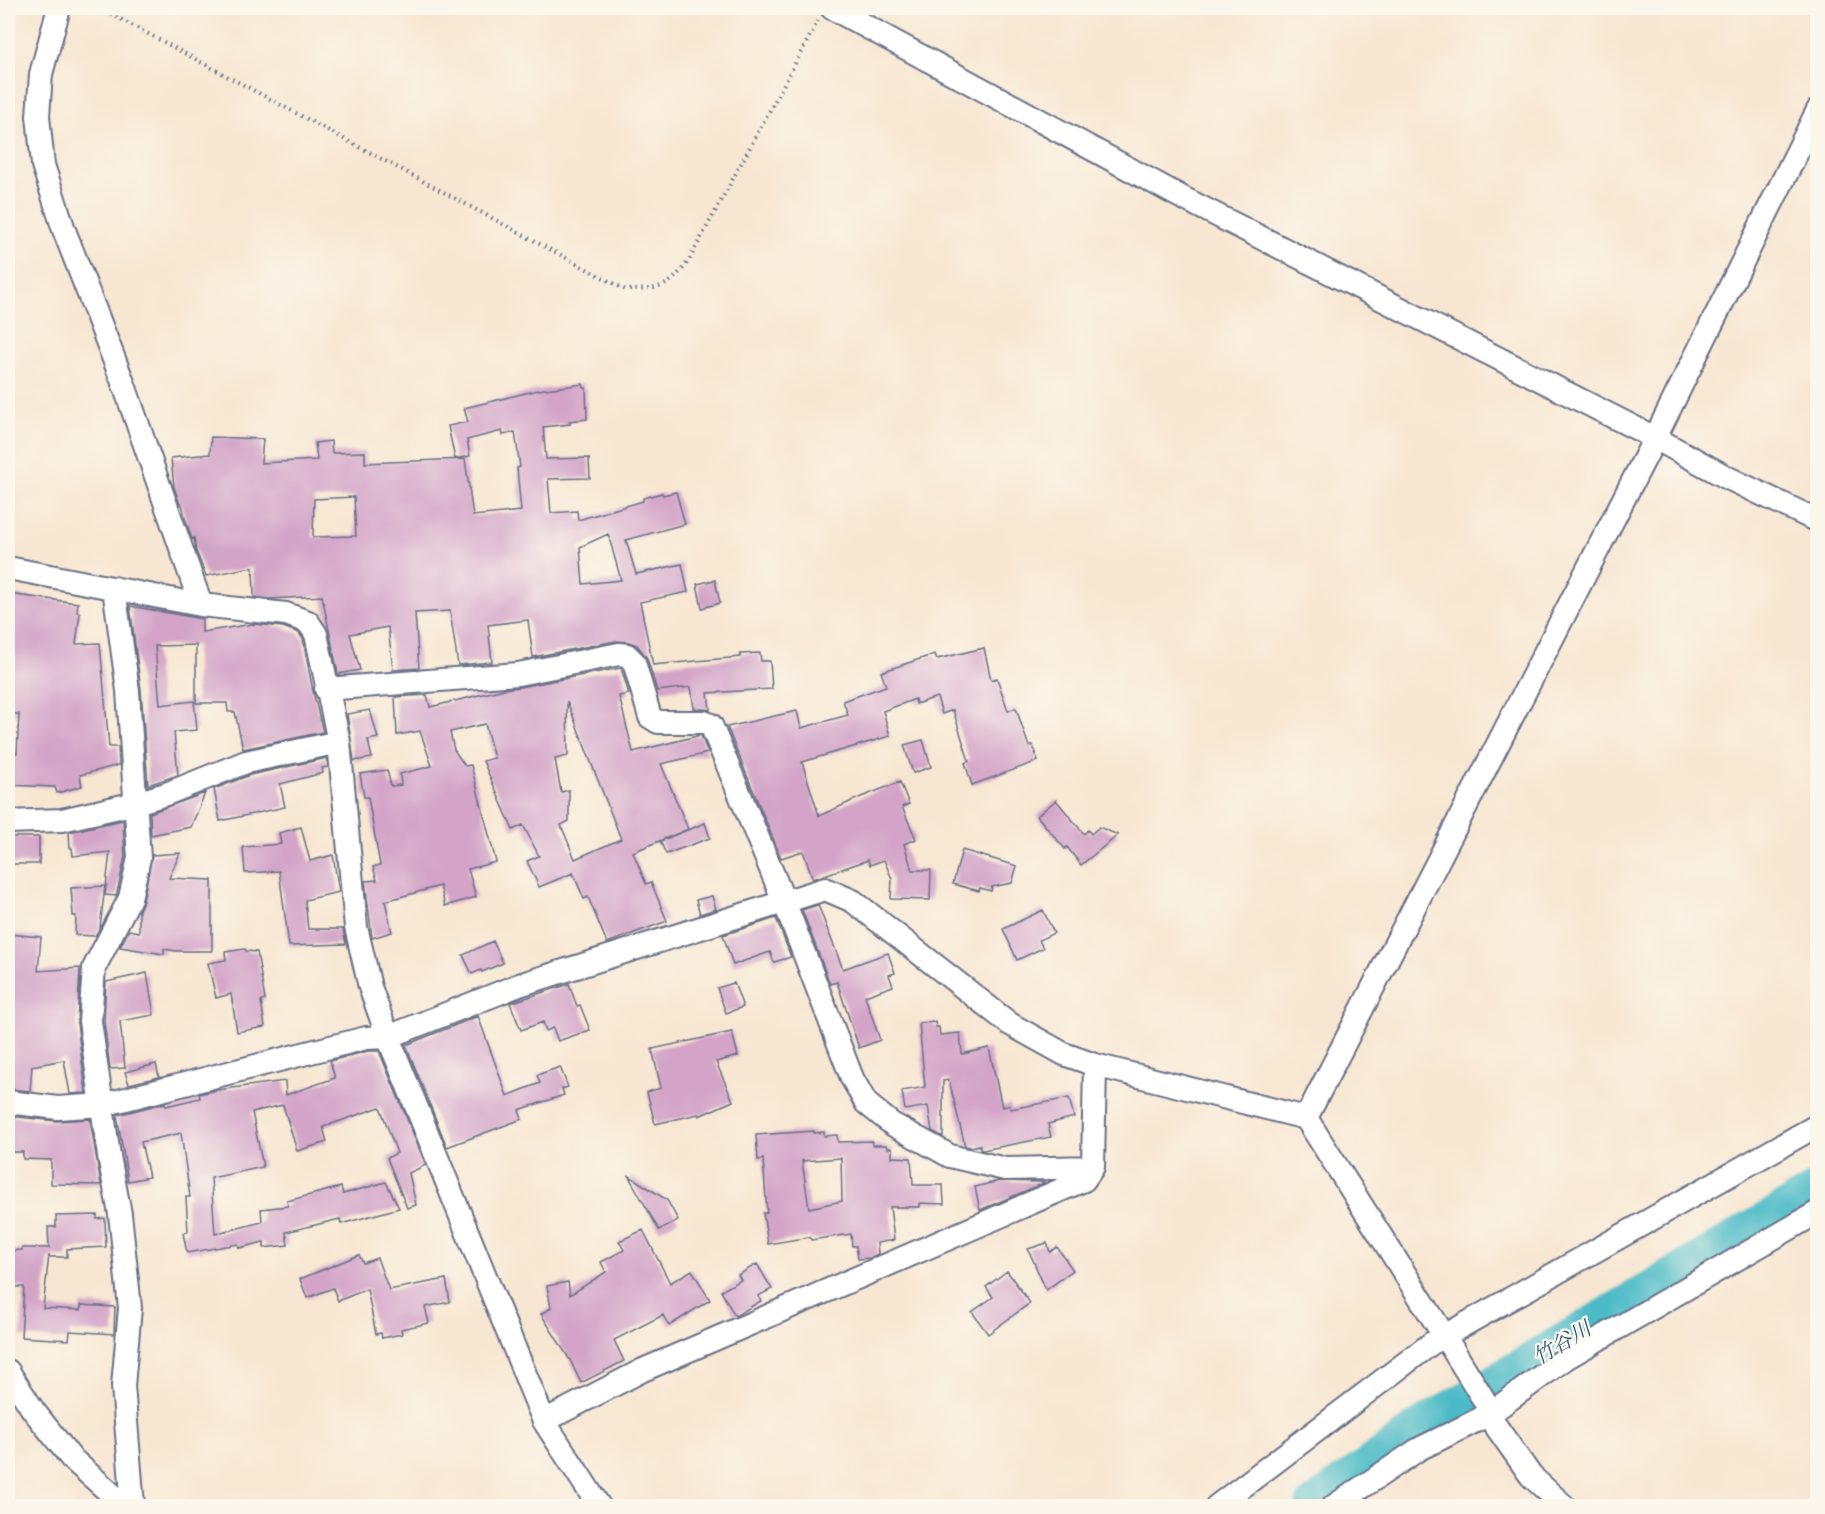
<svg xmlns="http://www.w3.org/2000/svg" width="1825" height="1514" font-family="'IM FELL French Canon','Noto Serif JP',serif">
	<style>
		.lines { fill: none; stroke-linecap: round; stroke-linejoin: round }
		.river { stroke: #4ebbc7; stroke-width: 38 }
		.building { fill: #d3a4c8; fill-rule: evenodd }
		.minor-casing { stroke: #686f86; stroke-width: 26 }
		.path { stroke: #686f86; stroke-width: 4; stroke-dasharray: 1.5 4.5; stroke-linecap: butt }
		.minor { stroke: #fff; stroke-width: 22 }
		.labels { text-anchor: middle; stroke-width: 4.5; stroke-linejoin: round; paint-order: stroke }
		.water-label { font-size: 21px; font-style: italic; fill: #2a597e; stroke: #fbf7ec }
	</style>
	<rect width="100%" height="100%" fill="#fbf7ec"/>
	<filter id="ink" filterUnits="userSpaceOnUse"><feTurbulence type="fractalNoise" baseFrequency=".0167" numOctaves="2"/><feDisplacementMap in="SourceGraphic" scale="12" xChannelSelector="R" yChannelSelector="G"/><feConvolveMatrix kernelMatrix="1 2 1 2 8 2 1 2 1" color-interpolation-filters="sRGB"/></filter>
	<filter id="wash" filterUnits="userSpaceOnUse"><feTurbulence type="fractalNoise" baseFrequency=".008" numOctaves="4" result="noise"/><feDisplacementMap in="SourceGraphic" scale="24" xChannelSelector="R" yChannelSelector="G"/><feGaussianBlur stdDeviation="1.35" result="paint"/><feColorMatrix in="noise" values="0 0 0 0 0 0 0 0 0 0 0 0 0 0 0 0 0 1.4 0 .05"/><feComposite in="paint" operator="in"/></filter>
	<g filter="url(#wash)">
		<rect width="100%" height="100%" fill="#f7e6d1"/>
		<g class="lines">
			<!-- river -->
			<path class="river" d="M 1314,1506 L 1420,1428 L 1818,1190"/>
		</g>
		<g id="blocks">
			<!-- building -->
			<path class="building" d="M 583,384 L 584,388 L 586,388 L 587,419 L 569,421 L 570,424 L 543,427 L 546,459 L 589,458 L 590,478 L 548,479 L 551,513 L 577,511 L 578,520 L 643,501 L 643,498 L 662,493 L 663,495 L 676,492 L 685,524 L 626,540 L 636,574 L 682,564 L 688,592 L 640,602 L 653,665 L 740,657 L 740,654 L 760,653 L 761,661 L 770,661 L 772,689 L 708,693 L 710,710 L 694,708 L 691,687 L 657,691 L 647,658 L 637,645 L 629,642 L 616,641 L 533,657 L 528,620 L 488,625 L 492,662 L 458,665 L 450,611 L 415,613 L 419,668 L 393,670 L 388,627 L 350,634 L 360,670 L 338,674 L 322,596 L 269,599 L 254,597 L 253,567 L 206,576 L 196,551 L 194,538 L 192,539 L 185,518 L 182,504 L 180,504 L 174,487 L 171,458 L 210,454 L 211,437 L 263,439 L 261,463 L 317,460 L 315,443 L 331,441 L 332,453 L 365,452 L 365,463 L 465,459 L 473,516 L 521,511 L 517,468 L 520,467 L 515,432 L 503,435 L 502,431 L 467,440 L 470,456 L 455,459 L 448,426 L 468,422 L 464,408 L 538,390 ZM 354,497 L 356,536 L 313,537 L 314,499 ZM 608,534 L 621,580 L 583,584 L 580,547 Z
				M 715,580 L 720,603 L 702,608 L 697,584 Z
				M 8,594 L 78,603 L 77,612 L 80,613 L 76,644 L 100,643 L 109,747 L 118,747 L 119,765 L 80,775 L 82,786 L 57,793 L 55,787 L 8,785 L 8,752 L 17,753 L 19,714 L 8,714 Z
				M 130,606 L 202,619 L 202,632 L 253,624 L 283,627 L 299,633 L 303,639 L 313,691 L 323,732 L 243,749 L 235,712 L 228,712 L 227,703 L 196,703 L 196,645 L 155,646 L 160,705 L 194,701 L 197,730 L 174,732 L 178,775 L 148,785 L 141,690 Z
				M 984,648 L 991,680 L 997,678 L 1008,711 L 1016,708 L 1029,747 L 1033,745 L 1038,761 L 972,785 L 965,763 L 969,761 L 953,710 L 942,714 L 937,697 L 916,704 L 915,699 L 883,711 L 890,736 L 802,762 L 819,816 L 861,797 L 900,782 L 909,804 L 902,807 L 916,839 L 904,844 L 912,870 L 931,870 L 930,900 L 891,899 L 892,879 L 884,860 L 870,865 L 868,860 L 813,879 L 803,851 L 781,858 L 727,727 L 797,711 L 801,728 L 848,715 L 843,701 L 886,686 L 881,672 L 935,654 L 937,659 Z
				M 621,668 L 629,694 L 619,696 L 633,752 L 701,735 L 708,753 L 661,764 L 688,829 L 633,852 L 646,884 L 651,882 L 667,921 L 607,943 L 588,897 L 584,899 L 573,873 L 539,887 L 527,861 L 539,856 L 523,825 L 513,830 L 483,761 L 494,758 L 485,724 L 450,732 L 454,750 L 465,766 L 471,765 L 496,862 L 468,869 L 476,897 L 445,906 L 440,886 L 385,901 L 392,932 L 372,938 L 365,881 L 377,880 L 373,867 L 380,865 L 368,797 L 364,797 L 360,774 L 387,770 L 391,786 L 401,785 L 400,774 L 432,766 L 420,731 L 397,735 L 395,697 L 427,695 L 430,707 L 504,689 L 520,687 ZM 567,701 L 621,839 L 575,859 L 561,825 L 569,821 L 569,790 L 561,792 L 555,759 L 568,756 Z
				M 370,710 L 378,738 L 368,740 L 372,758 L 354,761 L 347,714 Z
				M 923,740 L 931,767 L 913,773 L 904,745 Z
				M 327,758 L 328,767 L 322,768 L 323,773 L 280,784 L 285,807 L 220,821 L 214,789 L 250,775 Z
				M 205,793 L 191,827 L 151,835 L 150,813 Z
				M 1056,800 L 1084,834 L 1088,830 L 1091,834 L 1099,827 L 1118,835 L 1081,865 L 1067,847 L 1065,849 L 1037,816 Z
				M 123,820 L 125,857 L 117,893 L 116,896 L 105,895 L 110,852 L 73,856 L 72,848 L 70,848 L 69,832 Z
				M 705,823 L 710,838 L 666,854 L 660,841 Z
				M 301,827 L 310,861 L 333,855 L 339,892 L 305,900 L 308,929 L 343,929 L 346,944 L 289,946 L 279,871 L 245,873 L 243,847 L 281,844 L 279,833 Z
				M 8,837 L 39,837 L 39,864 L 8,864 Z
				M 962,850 L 1017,866 L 1012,883 L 992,887 L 991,891 L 980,888 L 979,891 L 953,884 Z
				M 180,853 L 169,878 L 212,880 L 212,951 L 176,951 L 164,949 L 164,954 L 120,947 L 129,930 L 139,932 L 139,910 L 143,901 L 152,855 Z
				M 105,886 L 100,928 L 95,936 L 75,935 L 76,916 L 73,916 L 71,888 Z
				M 712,896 L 716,909 L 700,914 L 696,900 Z
				M 818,905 L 843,969 L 888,953 L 895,973 L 889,975 L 893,986 L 865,996 L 880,1040 L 859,1048 L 837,982 L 830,984 L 802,910 Z
				M 1043,910 L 1054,933 L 1039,940 L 1043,948 L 1017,960 L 1003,929 Z
				M 776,918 L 791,957 L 774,962 L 770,952 L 733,965 L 723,935 Z
				M 8,934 L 41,937 L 38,971 L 80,968 L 77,1023 L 86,1093 L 70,1094 L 64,1060 L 32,1066 L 30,1091 L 8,1089 Z
				M 493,941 L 503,963 L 482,972 L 481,970 L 472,974 L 463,955 Z
				M 245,949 L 246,951 L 257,952 L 265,1000 L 261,1001 L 265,1027 L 237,1032 L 231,994 L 216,998 L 208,963 L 226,960 L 225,952 Z
				M 147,973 L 154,1015 L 120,1021 L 125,1068 L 110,1069 L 104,1021 L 106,982 Z
				M 734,983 L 743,1007 L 726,1013 L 717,988 Z
				M 569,984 L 577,1006 L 580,1005 L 590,1030 L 558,1041 L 553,1028 L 546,1031 L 543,1022 L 521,1030 L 510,1003 Z
				M 478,1016 L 507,1096 L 540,1083 L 537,1075 L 560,1067 L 568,1087 L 562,1089 L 564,1095 L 519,1110 L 522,1119 L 447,1147 L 406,1045 Z
				M 935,1022 L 936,1027 L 939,1027 L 940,1035 L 960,1033 L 962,1054 L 989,1048 L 1002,1107 L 1010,1105 L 1011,1109 L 1069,1098 L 1074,1117 L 1048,1124 L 1051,1137 L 983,1150 L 980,1149 L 980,1145 L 971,1147 L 965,1146 L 949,1080 L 943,1081 L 943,1137 L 932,1131 L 928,1106 L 905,1110 L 902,1091 L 925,1087 L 919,1023 Z
				M 732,1032 L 738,1056 L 716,1062 L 733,1101 L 699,1116 L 698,1114 L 655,1124 L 647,1092 L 661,1088 L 652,1049 Z
				M 368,1051 L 379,1051 L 426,1165 L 409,1173 L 416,1205 L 407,1208 L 387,1158 L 397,1153 L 380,1107 L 323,1127 L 327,1142 L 297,1151 L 283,1105 L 252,1112 L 263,1167 L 211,1178 L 215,1234 L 262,1222 L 261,1209 L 288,1206 L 287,1201 L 341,1187 L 343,1194 L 386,1182 L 399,1208 L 341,1224 L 340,1219 L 286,1232 L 288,1245 L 264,1248 L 264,1242 L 239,1248 L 238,1244 L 187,1253 L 183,1233 L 188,1232 L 186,1197 L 190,1197 L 181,1133 L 141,1142 L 149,1177 L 128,1181 L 117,1115 L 165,1103 L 166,1106 L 200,1098 L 199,1094 L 217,1090 L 285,1081 L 286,1095 L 335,1078 L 330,1061 Z
				M 156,1064 L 159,1077 L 129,1084 L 125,1072 Z
				M 8,1116 L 57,1121 L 90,1119 L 101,1185 L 51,1184 L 51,1160 L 23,1159 L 23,1152 L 8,1152 Z
				M 814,1131 L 814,1133 L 824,1132 L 824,1136 L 837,1135 L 838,1142 L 872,1141 L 872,1145 L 886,1145 L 887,1148 L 892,1148 L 892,1157 L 911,1158 L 913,1185 L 943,1185 L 944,1204 L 920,1203 L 920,1207 L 890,1207 L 894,1240 L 877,1243 L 878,1254 L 870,1258 L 858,1259 L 856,1246 L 852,1246 L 851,1234 L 811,1240 L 810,1237 L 768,1244 L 763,1213 L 767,1213 L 763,1159 L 758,1160 L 756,1135 ZM 841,1158 L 842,1201 L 809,1208 L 802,1161 Z
				M 628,1175 L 667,1200 L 678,1220 L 659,1230 Z
				M 999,1181 L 1044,1182 L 1044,1183 L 980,1210 L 975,1187 Z
				M 97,1215 L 97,1219 L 105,1218 L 106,1247 L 67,1249 L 67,1257 L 49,1257 L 49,1255 L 43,1308 L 81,1310 L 81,1305 L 115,1307 L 114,1334 L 70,1331 L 69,1340 L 21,1337 L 24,1287 L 11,1287 L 11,1281 L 8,1281 L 8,1251 L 22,1250 L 22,1248 L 49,1248 L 48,1227 L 56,1227 L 56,1216 Z
				M 643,1230 L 670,1283 L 692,1270 L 710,1300 L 669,1326 L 663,1315 L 614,1340 L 624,1361 L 581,1383 L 570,1360 L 541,1314 L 551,1308 L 547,1286 L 568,1282 L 570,1295 L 606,1272 L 601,1262 L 624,1250 L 619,1241 Z
				M 1047,1243 L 1050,1252 L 1057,1247 L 1073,1270 L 1046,1290 L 1028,1249 Z
				M 359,1255 L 363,1263 L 377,1258 L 389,1290 L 446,1279 L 450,1302 L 425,1307 L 429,1323 L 401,1329 L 402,1334 L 382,1338 L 381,1333 L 376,1334 L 367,1289 L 338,1301 L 333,1288 L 307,1298 L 300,1279 Z
				M 757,1264 L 772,1289 L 758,1296 L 761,1301 L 735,1316 L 721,1291 L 741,1280 L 738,1275 Z
				M 1007,1271 L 1030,1303 L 988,1334 L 972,1312 L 993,1297 L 986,1287 Z"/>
		</g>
	</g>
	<g filter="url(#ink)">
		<use href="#blocks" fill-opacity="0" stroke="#686f86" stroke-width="1.5"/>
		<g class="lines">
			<!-- minor casing -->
			<g class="minor-casing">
				<path id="minor" d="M 59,8 L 41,74 L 38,116 L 43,165 L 64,230 L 124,385 L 201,605
					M 832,8 L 1181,197 L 1655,438 L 1728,478 L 1818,521
					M 8,568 L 201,605 L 286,614 L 308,622 L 316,634 L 339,742 L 356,927 L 370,987 L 388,1037 L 544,1421 L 599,1506
					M 114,588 L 128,691 L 139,858 L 130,898 L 94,968 L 90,1021 L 109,1156 L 120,1214 L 130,1308 L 123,1386 L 133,1506
					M 326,689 L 518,674 L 619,654 L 627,655 L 634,662 L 650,717 L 658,722 L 704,722 L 711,725 L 784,901 L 852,1078 L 866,1103 L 892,1124 L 950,1156 L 1005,1169 L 1093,1167
					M 8,822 L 62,820 L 136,803 L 166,794 L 246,762 L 339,742
					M 8,1102 L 58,1108 L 102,1105 L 366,1038 L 388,1037 L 519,985 L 825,889 L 853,901 L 1010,1024 L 1064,1054 L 1095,1065 L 1306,1118 L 1450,1345 L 1486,1403 L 1488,1415 L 1531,1476 L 1564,1506
					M 1306,1118 L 1655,438 L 1818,110
					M 8,1371 L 33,1410 L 71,1458 L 125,1506
					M 544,1421 L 643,1370 L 1084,1180 L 1093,1167 L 1095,1065
					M 1217,1506 L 1432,1343 L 1818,1125
					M 1334,1506 L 1419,1449 L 1488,1415 L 1566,1358 L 1818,1212"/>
			</g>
			<!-- path -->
			<path class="path" d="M 100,8 L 626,290 C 659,289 667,290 688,262 L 818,21"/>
			<!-- minor -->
			<use href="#minor" class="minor"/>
		</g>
	</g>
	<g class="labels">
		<!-- water labels -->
		<g class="water-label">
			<text transform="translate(1562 1343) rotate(-31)" y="7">竹谷川</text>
		</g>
	</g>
	<!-- margin -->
	<rect width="1825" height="1514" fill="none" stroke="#fbf7ec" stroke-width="30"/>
</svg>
